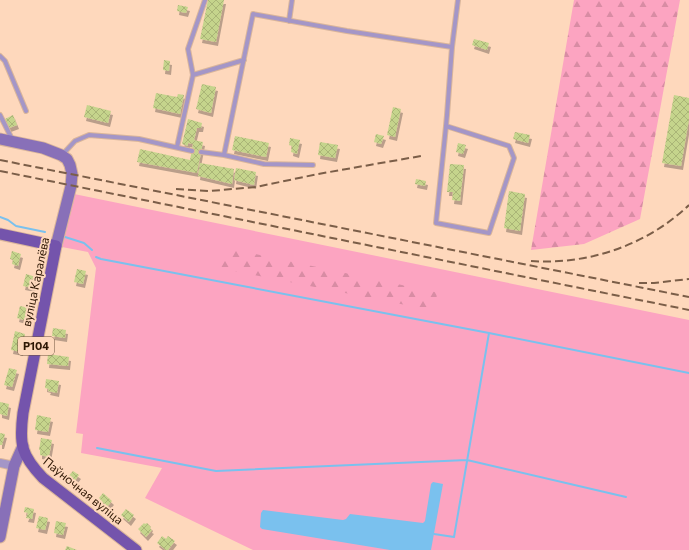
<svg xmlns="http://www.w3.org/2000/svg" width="689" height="550" font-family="Commissioner,sans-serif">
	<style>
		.green { fill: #fca4c1 }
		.forest { fill: url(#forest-firs) }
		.water { fill: #7ac1ee }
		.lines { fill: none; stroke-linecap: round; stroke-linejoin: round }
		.stream { stroke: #7ac1ee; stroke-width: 2 }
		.building { fill: url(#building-cross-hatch); filter: url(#shadow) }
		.service-casing { stroke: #d9b59b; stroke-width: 6 }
		.minor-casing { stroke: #d9b59b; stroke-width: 10 }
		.secondary-casing { stroke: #d9b59b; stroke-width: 13 }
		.primary-casing { stroke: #d9b59b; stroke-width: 13 }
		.service { stroke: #a496c7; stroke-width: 4 }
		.minor { stroke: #a496c7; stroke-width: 8 }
		.secondary { stroke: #8870b8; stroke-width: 11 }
		.primary { stroke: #7454ac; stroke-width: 11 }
		.rail { stroke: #7b5e48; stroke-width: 2; stroke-dasharray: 8 4; stroke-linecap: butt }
		.labels { text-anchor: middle; stroke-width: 4; stroke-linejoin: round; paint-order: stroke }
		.shield { fill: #fed8bc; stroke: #6c513b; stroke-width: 1 }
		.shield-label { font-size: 11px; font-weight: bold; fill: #2e1704 }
		.street-label { font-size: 12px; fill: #2e1704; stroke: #fed8bc }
	</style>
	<defs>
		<pattern id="forest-firs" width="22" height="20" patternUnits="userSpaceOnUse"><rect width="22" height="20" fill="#fca4c1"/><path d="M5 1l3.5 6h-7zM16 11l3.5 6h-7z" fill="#d88ca4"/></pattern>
		<pattern id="building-cross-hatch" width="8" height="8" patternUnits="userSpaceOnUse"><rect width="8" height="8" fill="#c5d48c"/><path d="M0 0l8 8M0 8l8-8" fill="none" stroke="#aab577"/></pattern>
		<filter id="shadow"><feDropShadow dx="2" dy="4" stdDeviation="0" flood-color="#0004"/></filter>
	</defs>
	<rect width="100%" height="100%" fill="#fed8bc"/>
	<!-- green -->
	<path class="green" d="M 74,194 L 689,320 L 689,550 L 253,550 L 145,498 L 162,468 L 81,453 L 83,434 L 76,433 L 96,268 L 88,252 L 62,247 Z"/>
	<!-- forest -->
	<path class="forest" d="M 574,0 L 680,0 L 640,219 L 584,244 L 531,250 Z
		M 227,248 L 435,292 L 437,294 L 435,308 L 431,310 L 223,269 L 219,264 L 222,250 Z"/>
	<!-- water -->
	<path class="water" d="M 433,482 L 443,484 L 431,550 L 390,550 L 262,529 L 260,527 L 261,513 L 263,510 L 343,520 L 346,519 L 350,514 L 423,523 L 425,521 L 431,484 Z"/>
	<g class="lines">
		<!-- stream -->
		<path class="stream" d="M 0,217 L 8,220 L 16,226 L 45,232
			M 65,237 L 84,243 L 92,250
			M 96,257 L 101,259 L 489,333 L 689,373
			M 97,448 L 216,471 L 467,460 L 626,497
			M 434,534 L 454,537 L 489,333"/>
	</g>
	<!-- building -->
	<path class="building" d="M 208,0 L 224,0 L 216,42 L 200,39 Z
		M 178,5 L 188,7 L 186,13 L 177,11 Z
		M 474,39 L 489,43 L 487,50 L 472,45 Z
		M 164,60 L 170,61 L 169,71 L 163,70 Z
		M 202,84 L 216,87 L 211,113 L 196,109 Z
		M 156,93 L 177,97 L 178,94 L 184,95 L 180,114 L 153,108 Z
		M 674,95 L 689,98 L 689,119 L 681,166 L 662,163 Z
		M 87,105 L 111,111 L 108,123 L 84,117 Z
		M 393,107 L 401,109 L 395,137 L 387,135 Z
		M 13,115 L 17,125 L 9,128 L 5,119 Z
		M 188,119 L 202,123 L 201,128 L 197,128 L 194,140 L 203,142 L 197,173 L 137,162 L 140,149 L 190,160 L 193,144 L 188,143 L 188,146 L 182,144 Z
		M 515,132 L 530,135 L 528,143 L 513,139 Z
		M 376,134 L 384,136 L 381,144 L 374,142 Z
		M 235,136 L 269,143 L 266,157 L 232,150 Z
		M 290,138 L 300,140 L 297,154 L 291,152 L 292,146 L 289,145 Z
		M 320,142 L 338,145 L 335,158 L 318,155 Z
		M 458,143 L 466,145 L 463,154 L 456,152 Z
		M 200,163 L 234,169 L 232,184 L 198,176 Z
		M 450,164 L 464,165 L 460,201 L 452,200 L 453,192 L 447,192 Z
		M 236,168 L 256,172 L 254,185 L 234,180 Z
		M 416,179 L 426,181 L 425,186 L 415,184 Z
		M 509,191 L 525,194 L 520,231 L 504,228 Z
		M 12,251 L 21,254 L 18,266 L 12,264 L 13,260 L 10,259 Z
		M 77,269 L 86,271 L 83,284 L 74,282 Z
		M 26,274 L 36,277 L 33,288 L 23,286 Z
		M 20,306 L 30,308 L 27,321 L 17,318 Z
		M 53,328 L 66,330 L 65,338 L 52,336 Z
		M 15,331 L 25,334 L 21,352 L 11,350 Z
		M 48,354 L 69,357 L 68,366 L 47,364 Z
		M 9,368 L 17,370 L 12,387 L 4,385 Z
		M 46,379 L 59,381 L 57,393 L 48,391 L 49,389 L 45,388 Z
		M 0,402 L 9,404 L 7,416 L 0,414 Z
		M 37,415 L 51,418 L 48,432 L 35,430 Z
		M 0,433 L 5,434 L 2,445 L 0,445 Z
		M 41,438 L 52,440 L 49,457 L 40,455 L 40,450 L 39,450 Z
		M 73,471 L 79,475 L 74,482 L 67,478 Z
		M 103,493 L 112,501 L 105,509 L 100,504 L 102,501 L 99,498 Z
		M 25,507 L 34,509 L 32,519 L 26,518 L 28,513 L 24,512 Z
		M 126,509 L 134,515 L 129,522 L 121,515 Z
		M 39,516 L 48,518 L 45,530 L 36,528 Z
		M 56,521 L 66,523 L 63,535 L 54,533 Z
		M 144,523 L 145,524 L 147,523 L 151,527 L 150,529 L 152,530 L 146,537 L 138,529 Z
		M 162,536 L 166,539 L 168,536 L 175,541 L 168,550 L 166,550 L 157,543 Z
		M 67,546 L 77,550 L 65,550 Z"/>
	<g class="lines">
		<!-- service casing -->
		<g class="service-casing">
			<path id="service" d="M 289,21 L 292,0
				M 452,47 L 458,0
				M 0,56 L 5,61 L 26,111
				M 193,75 L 188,49 L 205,0
				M 0,115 L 12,139
				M 177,147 L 193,75 L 244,60
				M 201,152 L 224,155 L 264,164 L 313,165
				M 62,155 L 75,141 L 89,135 L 139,139 L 192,151
				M 224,155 L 253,14 L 347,31 L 452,47 L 447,115 L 446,126 L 436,223 L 489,233 L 514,158 L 509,146 L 446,126"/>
		</g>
		<!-- minor casing -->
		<g class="minor-casing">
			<path id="minor" d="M 0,463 L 14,466"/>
		</g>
		<!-- secondary casing -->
		<g class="secondary-casing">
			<path id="secondary" d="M 0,139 L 43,148 L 61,155 L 67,159 L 70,165 L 72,174 L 71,186 L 56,246
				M 0,537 L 14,466 L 23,446"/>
		</g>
		<!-- primary casing -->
		<g class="primary-casing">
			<path id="primary" d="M 0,234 L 56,246 L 23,413 C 19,444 21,455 43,478 L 136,550"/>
		</g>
		<!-- service -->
		<use href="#service" class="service"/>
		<!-- minor -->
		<use href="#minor" class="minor"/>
		<!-- secondary -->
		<use href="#secondary" class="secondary"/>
		<!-- primary -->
		<use href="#primary" class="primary"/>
		<!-- rail -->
		<path class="rail" d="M 0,160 L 689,297
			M 0,171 L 689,310
			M 176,189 L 210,191 L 256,187 L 318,174 L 421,156
			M 531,261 C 589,265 647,245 689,205
			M 639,283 L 654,283 L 689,279"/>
	</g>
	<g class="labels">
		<!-- shield labels -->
		<rect class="shield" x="18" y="337" width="36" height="18" rx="3"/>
		<g class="shield-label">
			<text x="36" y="350">Р104</text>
		</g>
		<!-- street labels -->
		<g class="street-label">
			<text transform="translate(36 282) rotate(-78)" y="4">вуліца Каралёва</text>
			<text transform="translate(83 491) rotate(39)" y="4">Паўночная вуліца</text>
		</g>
	</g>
</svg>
